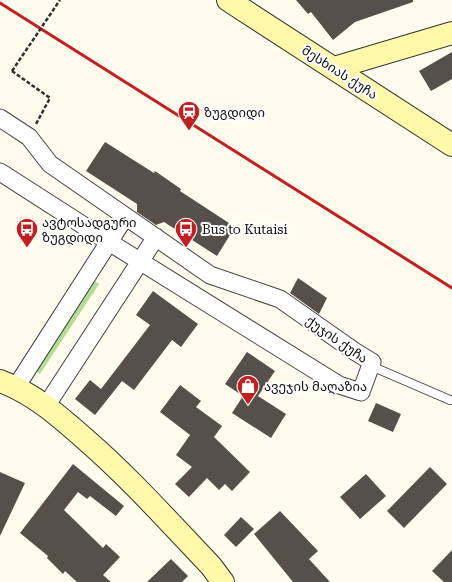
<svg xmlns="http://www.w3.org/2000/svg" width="452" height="582" font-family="'Roboto Serif','Noto Sans Georgian',serif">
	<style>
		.forest { fill: #b2de93 }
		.building { fill: #574f49 }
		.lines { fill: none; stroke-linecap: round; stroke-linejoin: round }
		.lane-casing { stroke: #414141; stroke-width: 10 }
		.street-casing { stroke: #414141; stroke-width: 19 }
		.secondary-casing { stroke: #303030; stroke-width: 24 }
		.path { stroke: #303030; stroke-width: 2.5; stroke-dasharray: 4 2; stroke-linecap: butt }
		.lane { stroke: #fff; stroke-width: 8 }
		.street { stroke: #fff; stroke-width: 17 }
		.secondary { stroke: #fff9a9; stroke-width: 22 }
		.rail { stroke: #c61d1f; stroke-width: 3 }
		.path-bridge { stroke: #303030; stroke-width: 2.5; stroke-dasharray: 4 2; stroke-linecap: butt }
		.labels { text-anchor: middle; stroke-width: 4; stroke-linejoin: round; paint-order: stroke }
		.street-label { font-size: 13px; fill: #0e0e0e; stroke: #fff }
		.poi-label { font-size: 13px; fill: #0e0e0e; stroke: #fff; text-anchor: start }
	</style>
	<rect width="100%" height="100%" fill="#fffcee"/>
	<!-- forest -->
	<path class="forest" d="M 90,278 L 99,284 L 40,374 L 30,367 Z"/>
	<!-- building -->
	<path class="building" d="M 296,0 L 413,0 L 413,2 L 355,22 L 333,40 L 311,12 L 308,14 Z
		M 452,52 L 452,79 L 431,91 L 419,71 Z
		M 105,142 L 154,173 L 155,171 L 181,189 L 180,191 L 235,227 L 217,256 L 164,222 L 156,225 L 137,212 L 137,204 L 86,171 Z
		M 298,278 L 327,298 L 319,314 L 290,293 Z
		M 153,291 L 198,324 L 181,347 L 172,340 L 134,390 L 122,381 L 95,415 L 75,399 L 90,380 L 101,389 L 150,325 L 136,315 Z
		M 247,352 L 275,371 L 258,396 L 286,414 L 271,438 L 232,413 L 243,396 L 225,384 Z
		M 180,385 L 201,401 L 196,407 L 222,426 L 214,437 L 250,472 L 232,491 L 225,484 L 219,490 L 207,478 L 189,497 L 175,484 L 192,467 L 176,455 L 190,435 L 160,412 Z
		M 376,403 L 401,414 L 393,432 L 368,421 Z
		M 73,464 L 124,506 L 116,516 L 90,496 L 87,499 L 78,492 L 64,510 L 103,548 L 106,544 L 120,557 L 103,575 L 111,582 L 77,582 L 65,571 L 63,574 L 47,558 L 48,556 L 20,533 Z
		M 430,467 L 447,484 L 404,528 L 387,511 Z
		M 0,472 L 25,483 L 0,536 Z
		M 366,474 L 386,496 L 360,519 L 340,497 Z
		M 280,511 L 318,551 L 309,559 L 330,582 L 293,582 L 254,534 Z
		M 241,517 L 254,529 L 236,547 L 224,535 Z
		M 452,550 L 452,582 L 444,582 L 432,571 Z
		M 171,559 L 188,576 L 182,582 L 147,582 Z"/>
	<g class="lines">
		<!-- lane casing -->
		<g class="lane-casing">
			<path id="lane" d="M 371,366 L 450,400"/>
		</g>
		<!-- street casing -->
		<g class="street-casing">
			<path id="street" d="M 0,118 L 29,137 L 50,164 L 210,275 L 280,299 L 354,351 L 372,362 L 361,392 L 339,385 L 109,242 L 0,172
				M 16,387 L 125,217
				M 46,406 L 156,237"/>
		</g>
		<!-- secondary casing -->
		<g class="secondary-casing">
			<path id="secondary" d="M 228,0 L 452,145
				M 334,68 L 452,33
				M 0,381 C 33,393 59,416 85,439 C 130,478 170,523 211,566 L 223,582"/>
		</g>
		<!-- path -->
		<path class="path" d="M 12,71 L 50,98 L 36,124"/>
		<!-- lane -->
		<use href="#lane" class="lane"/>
		<!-- street -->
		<use href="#street" class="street"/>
		<!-- secondary -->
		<use href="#secondary" class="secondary"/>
		<!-- rail -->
		<path class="rail" d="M 0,3 L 452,288"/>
		<!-- path-bridge -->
		<path class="path-bridge" d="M 12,71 L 60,0"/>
	</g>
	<!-- icons -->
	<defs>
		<g id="station-pin" transform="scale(1.15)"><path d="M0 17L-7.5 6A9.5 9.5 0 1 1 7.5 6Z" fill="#c61d1f" stroke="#fff"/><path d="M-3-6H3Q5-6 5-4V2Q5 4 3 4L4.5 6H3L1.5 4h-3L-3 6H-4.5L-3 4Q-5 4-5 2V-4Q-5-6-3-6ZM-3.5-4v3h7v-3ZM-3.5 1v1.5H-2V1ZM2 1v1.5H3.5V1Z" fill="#fff"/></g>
		<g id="bus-pin" transform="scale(1.15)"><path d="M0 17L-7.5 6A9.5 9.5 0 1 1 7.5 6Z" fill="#c61d1f" stroke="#fff"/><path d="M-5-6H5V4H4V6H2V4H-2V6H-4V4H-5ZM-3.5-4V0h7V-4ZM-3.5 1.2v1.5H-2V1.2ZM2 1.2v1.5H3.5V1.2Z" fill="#fff"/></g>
		<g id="shop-pin" transform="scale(1.15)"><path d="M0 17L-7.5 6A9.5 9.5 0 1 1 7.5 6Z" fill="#c61d1f" stroke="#fff"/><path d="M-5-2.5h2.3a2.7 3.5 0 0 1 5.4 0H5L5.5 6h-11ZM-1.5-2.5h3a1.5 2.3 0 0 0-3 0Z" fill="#fff"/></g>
	</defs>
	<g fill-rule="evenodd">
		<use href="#station-pin" x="189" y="112"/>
		<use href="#bus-pin" x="27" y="229"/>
		<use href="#bus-pin" x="186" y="229"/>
		<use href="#shop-pin" x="248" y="386"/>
	</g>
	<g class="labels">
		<!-- street labels -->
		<g class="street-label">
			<text transform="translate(340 72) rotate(33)" y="5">მესხიას ქუჩა</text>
			<text transform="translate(337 339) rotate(35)" y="5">ქუჯის ქუჩა</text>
		</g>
		<!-- poi labels -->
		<g class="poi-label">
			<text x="204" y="117">ზუგდიდი</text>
			<text x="42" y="227">ავტოსადგური<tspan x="42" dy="15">ზუგდიდი</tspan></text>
			<text x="202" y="234">Bus to Kutaisi</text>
			<text x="264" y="391">ავეჯის მაღაზია</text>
		</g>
	</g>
</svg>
